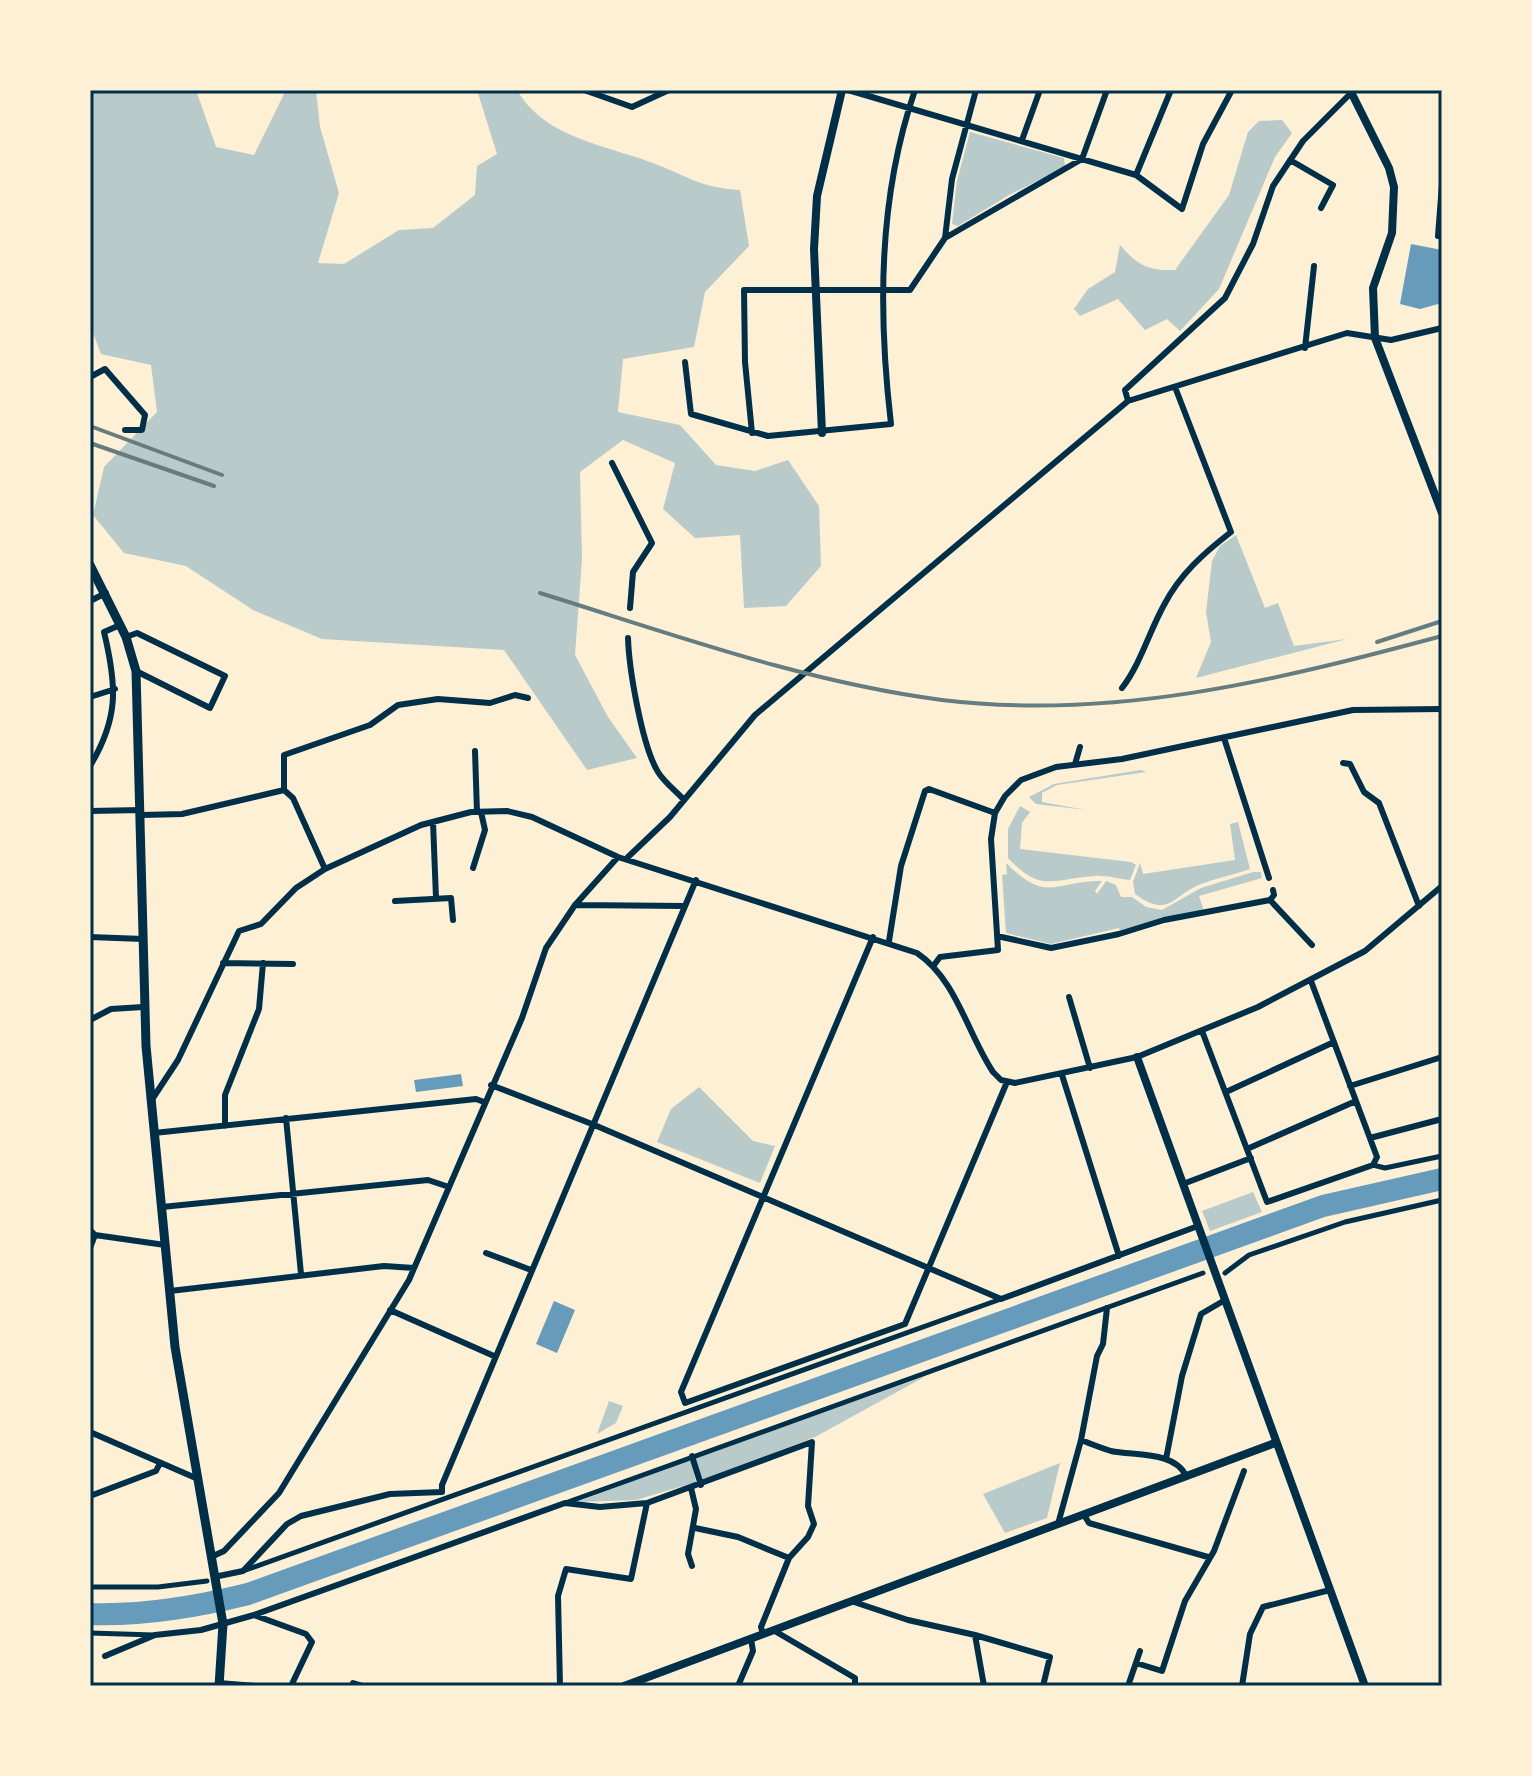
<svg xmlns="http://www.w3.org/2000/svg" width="1532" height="1776" font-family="'Fira Sans Condensed',sans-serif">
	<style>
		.green { fill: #b9caca }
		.water { fill: #669bbc }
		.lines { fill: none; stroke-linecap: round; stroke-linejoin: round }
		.river { stroke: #669bbc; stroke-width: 22 }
		.pedestrian { stroke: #003049; stroke-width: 5 }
		.minor { stroke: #003049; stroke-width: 6 }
		.tertiary { stroke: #003049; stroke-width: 8 }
		.secondary { stroke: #003049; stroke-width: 9 }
		.rail { stroke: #657d81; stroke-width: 4 }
		.neatline { fill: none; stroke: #003049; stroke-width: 3 }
	</style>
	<rect width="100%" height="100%" fill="#fdf0d5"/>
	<!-- green -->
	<path class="green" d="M 90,90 L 196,90 L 216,147 L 254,155 L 286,90 L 316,90 L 320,127 L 339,193 L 318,263 L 344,264 L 399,230 L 433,228 L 475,195 L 477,166 L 497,154 L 477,90 L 517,90 C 546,140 609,145 658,165 C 694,179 699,187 740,190 L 749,246 L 705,292 L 694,347 L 623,359 L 618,412 L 680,425 L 716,465 L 755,471 L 788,460 L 819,506 L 821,566 L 786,606 L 744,608 L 740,535 L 695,538 L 663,509 L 675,463 L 623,440 L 580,472 L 582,559 L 575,655 L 608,717 L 637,758 L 587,770 L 504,650 L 322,639 L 253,610 L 186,566 L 124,553 L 93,515 L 104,467 L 157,412 L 151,365 L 101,354 L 90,325 Z
		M 1282,120 L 1292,133 L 1275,157 L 1219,289 L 1180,331 L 1167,319 L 1145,330 L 1118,299 L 1080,316 L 1074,309 L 1088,289 L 1115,272 L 1120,245 C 1137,265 1148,271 1175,270 L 1229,195 L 1248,132 L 1259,121 Z
		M 970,132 L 1064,158 L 1065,167 L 1009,195 L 958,226 L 952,224 L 957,181 Z
		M 1236,535 L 1265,608 L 1278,603 L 1294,646 L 1347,639 L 1196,678 L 1211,642 L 1206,612 L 1212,561 L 1220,546 Z
		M 1141,770 L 1146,772 L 1057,785 L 1042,793 L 1042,802 L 1086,810 L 1036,804 L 1029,797 L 1054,784 Z
		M 1020,806 L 1030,812 L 1022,823 L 1020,849 L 1131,862 L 1136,865 L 1130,880 C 1119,879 1106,875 1094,876 C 1052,879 1041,893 1008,858 L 1008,829 Z
		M 1238,822 L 1250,869 C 1234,875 1216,878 1201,884 C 1171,896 1170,919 1135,894 L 1133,882 L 1140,863 L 1143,874 L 1235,860 L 1230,824 Z
		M 1006,863 C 1048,904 1053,881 1102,881 L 1095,891 L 1097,894 L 1106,881 L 1116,885 L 1121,897 L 1132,897 L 1146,907 L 1162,910 L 1201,888 L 1253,872 L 1261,872 L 1262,878 L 1199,896 L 1204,911 L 1120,932 L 1119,928 L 1051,944 L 1006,933 L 1002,875 L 1007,874 Z
		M 699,1087 L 753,1141 L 775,1146 L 760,1183 L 657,1142 L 671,1109 Z
		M 1253,1192 L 1262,1212 L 1210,1231 L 1202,1211 Z
		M 926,1376 L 815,1437 L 702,1480 L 696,1458 Z
		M 609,1401 L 623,1406 L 616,1423 L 597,1434 Z
		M 691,1459 L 696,1482 L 636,1500 L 577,1502 Z
		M 1060,1463 L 1047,1518 L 1005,1533 L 983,1494 Z"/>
	<!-- water -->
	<path class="water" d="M 1411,244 L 1442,250 L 1442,303 L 1420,309 L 1400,304 Z
		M 461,1074 L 463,1086 L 416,1092 L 414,1080 Z
		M 554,1301 L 575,1310 L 557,1353 L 536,1344 Z"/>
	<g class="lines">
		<!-- river -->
		<path class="river" d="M 90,1614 C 144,1616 196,1607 248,1594 L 1323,1206 L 1442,1179"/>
		<!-- pedestrian -->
		<path class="pedestrian" d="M 1373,1165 L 1385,1168 L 1442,1156
			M 1225,1273 L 1249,1255 L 1345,1222 L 1442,1200
			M 568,1502 L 1203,1273
			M 243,1571 L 1001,1299
			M 90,1587 L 158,1587 L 207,1581
			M 90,1633 L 154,1635"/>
		<!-- minor -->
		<path class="minor" d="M 584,90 L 632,107 L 669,90
			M 848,90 L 1136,175 L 1182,209 L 1203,144 L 1232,90
			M 1244,90 L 1275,90
			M 1022,140 L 1040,90
			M 1290,160 L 1333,185 L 1321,208
			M 1136,175 L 1171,90
			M 1442,184 L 1438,236 L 1442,236
			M 945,238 L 952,179 L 976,90
			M 1305,348 L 1314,266
			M 685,362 L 691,414 L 768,436 L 891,424 C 878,312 878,198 915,90
			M 90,377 L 105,369 L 145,415 L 142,430 L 125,430
			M 1128,401 L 1125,390 L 1225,298 L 1253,244 L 1273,186 L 1303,141 L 1352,92
			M 752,433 L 745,362 L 744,290 L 910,290 L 945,238 L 1082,159 L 1107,90
			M 612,463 L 652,543 L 633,572 L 630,608
			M 90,601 L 106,593
			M 126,637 L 137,633 L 225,676 L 210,708 L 136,671
			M 628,638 C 629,669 642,746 658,772 C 664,782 676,791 684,800
			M 1122,688 C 1141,663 1149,632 1164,605 C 1180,574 1204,553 1231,532 L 1175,387
			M 90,697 L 115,689
			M 1224,738 L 1269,878
			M 475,751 L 477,812
			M 1343,763 L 1350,764 L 1364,792 L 1379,803 L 1419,906
			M 1075,764 L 1080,747
			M 90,766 C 119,718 117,686 104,632 L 120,625
			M 284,790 L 284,755 L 370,725 L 398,705 L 438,699 L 490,703 L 515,695 L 528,698
			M 90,811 L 141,810
			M 142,815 L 182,814 L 284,790 L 293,798 L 325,869
			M 433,822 L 436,898
			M 628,857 L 670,817 L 755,715 L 1128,401 L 1347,333 L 1391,340 L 1442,328
			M 473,868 L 485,830 L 481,812
			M 1273,890 L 1274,895 L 1270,900 L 1312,945
			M 395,901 L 451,898 L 453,920
			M 575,905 L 684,906
			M 997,936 L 1051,948 L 1119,934 L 1164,920 L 1270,900
			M 90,937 L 143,939
			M 873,937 L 681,1392 L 685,1403 L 905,1324 L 1007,1082
			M 889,941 L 901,866 L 925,791 L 929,789 L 995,813 L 1005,796 L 1021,780 L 1056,767 L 1122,759 L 1353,710 L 1442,709
			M 223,963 L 293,964
			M 934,965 L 940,957 L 998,950 L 991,839 L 995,813
			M 1069,997 L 1090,1068
			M 90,1020 L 111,1009 L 143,1007
			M 1202,1031 L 1267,1202 L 1373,1165 L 1377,1157 L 1311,981
			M 1062,1075 L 1119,1256
			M 491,1085 L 592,1124 L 1001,1299 L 1198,1226
			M 1350,1086 L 1442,1057
			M 1226,1092 L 1334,1042
			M 151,1101 L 178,1060 L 239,931 L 261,924 L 296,888 L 325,869 L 421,825 L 471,812 L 507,811 L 532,817 L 618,857 L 917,953 C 957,980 967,1033 993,1072 L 1001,1080 L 1015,1083 L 1137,1057 L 1258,1007 L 1365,951 L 1442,886
			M 286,1118 L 301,1274
			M 225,1126 L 225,1095 L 259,1009 L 263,963
			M 154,1133 L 476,1099 L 484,1102
			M 1370,1138 L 1442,1119
			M 1247,1149 L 1356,1101
			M 1183,1184 L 1251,1158
			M 162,1207 L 428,1180 L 449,1187
			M 90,1230 L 95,1235 L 165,1245
			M 90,1248 L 95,1235
			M 486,1253 L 531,1270
			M 170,1291 L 384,1266 L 414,1268
			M 390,1310 L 494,1356
			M 90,1432 L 198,1479
			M 1081,1440 C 1091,1444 1101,1448 1111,1451 C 1135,1456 1175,1451 1186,1476
			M 692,1456 L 701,1485
			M 1166,1459 L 1182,1376 L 1201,1314 L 1225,1300
			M 691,1488 L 696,1509 L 688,1554 L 692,1566
			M 90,1496 L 156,1471 L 160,1463
			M 1084,1515 L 1089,1523 L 1208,1557
			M 1058,1524 L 1081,1440 L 1097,1356 L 1103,1344 L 1107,1308
			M 695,1528 L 738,1537 L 789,1558
			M 211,1557 L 224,1551 L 279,1493 L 409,1280 L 522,1018 L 546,948 L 575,905 L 618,857
			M 214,1577 L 243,1571 L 287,1524 L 301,1516 L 390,1494 L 442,1492 L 442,1485 L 696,880
			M 851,1601 L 908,1620 L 975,1635 L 1050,1657 L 1043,1686
			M 254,1615 L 306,1634 L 312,1642 L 291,1686
			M 773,1630 L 855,1678 L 855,1686
			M 975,1635 L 984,1686
			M 105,1656 L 155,1635 L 201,1630 L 254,1615 L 565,1503 L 600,1507 L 647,1503
			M 1136,1663 L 1162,1671 L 1185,1601 L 1214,1551 L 1244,1471
			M 219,1683 L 255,1686
			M 353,1683 L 363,1686
			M 560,1686 L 558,1596 L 566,1569 L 631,1579 L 647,1503 L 812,1442 L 808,1506 L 814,1524 L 808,1537 L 789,1558 L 761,1627 L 763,1634
			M 738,1686 L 753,1651 L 751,1639
			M 1128,1686 L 1140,1651
			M 1242,1686 L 1250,1634 L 1263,1607 L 1330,1590"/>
		<!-- tertiary -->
		<path class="tertiary" d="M 1350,90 L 1389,168 L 1394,187 L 1392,233 L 1373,288 L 1375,338 L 1442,513
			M 822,433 L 814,249 L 817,196 L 842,90
			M 1137,1057 L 1365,1686
			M 624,1686 L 1275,1443"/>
		<!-- secondary -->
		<path class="secondary" d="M 90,565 L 126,637 L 136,671 L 146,1046 L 175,1347 L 223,1624 L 219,1686"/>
		<!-- rail -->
		<path class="rail" d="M 90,426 L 222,475
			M 90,443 L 214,486
			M 540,593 C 672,634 804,682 942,700 C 1114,721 1278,680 1442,636
			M 1377,642 L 1442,621"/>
	</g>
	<!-- border -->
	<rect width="1532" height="1776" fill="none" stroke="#fdf0d5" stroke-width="184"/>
	<rect x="92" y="92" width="1348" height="1592" class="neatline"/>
</svg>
